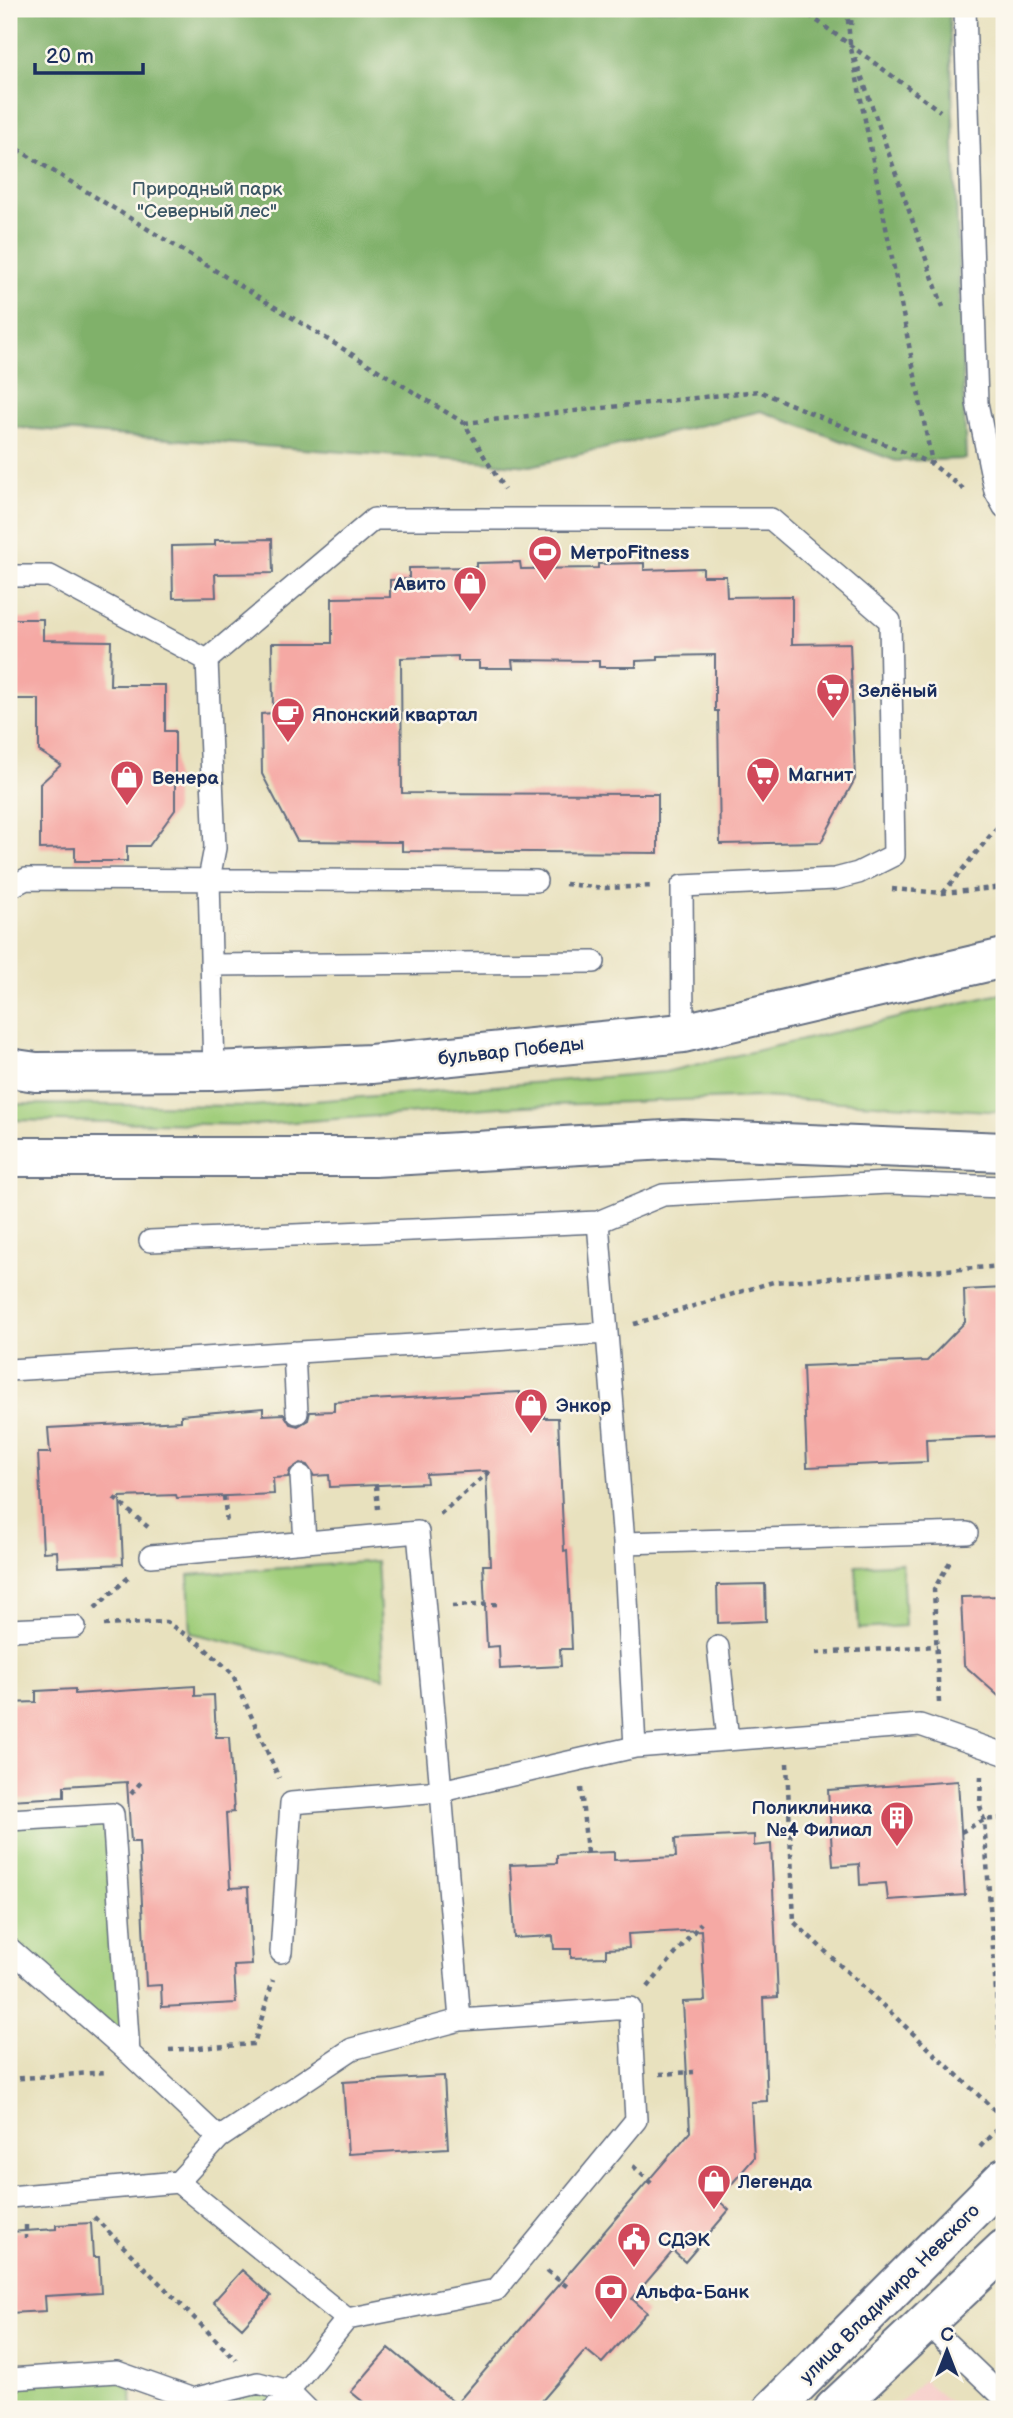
<svg xmlns="http://www.w3.org/2000/svg" width="1013" height="2418" font-family="'Balsamiq Sans',sans-serif">
	<style>
		.built { fill: #f7d0cc }
		.green { fill: #a1ce7b; stroke: #5e7e6c; stroke-width: 2 }
		.forest { fill: #80b16b; stroke: #4e7064; stroke-width: 2 }
		.building { fill: #f5a9a4 }
		.lines { fill: none; stroke-linecap: round; stroke-linejoin: round }
		.service-casing { stroke: #636d80; stroke-width: 24 }
		.tertiary-casing { stroke: #636d80; stroke-width: 42 }
		.primary-casing { stroke: #636d80; stroke-width: 42 }
		.path { stroke: #636d80; stroke-width: 4.5; stroke-dasharray: 5 5; stroke-linecap: butt }
		.service { stroke: #fff; stroke-width: 21 }
		.tertiary { stroke: #fff; stroke-width: 38 }
		.primary { stroke: #fff; stroke-width: 38 }
		.labels { text-anchor: middle; stroke-width: 5; stroke-linejoin: round; paint-order: stroke }
		.park-label { font-size: 19px; fill: #3c5765; stroke: #fbf7ec }
		.poi-label { font-size: 19px; font-weight: bold; fill: #1b2f5e; stroke: #fbf7ec; text-anchor: start }
		.street-label { font-size: 19px; fill: #1b2f5e; stroke: #fbf7ec }
	</style>
	<rect width="100%" height="100%" fill="#fbf7ec"/>
	<filter id="ink" filterUnits="userSpaceOnUse"><feTurbulence type="fractalNoise" baseFrequency=".0143" numOctaves="2"/><feDisplacementMap in="SourceGraphic" scale="14" xChannelSelector="R" yChannelSelector="G"/><feConvolveMatrix kernelMatrix="1 2 1 2 8 2 1 2 1" color-interpolation-filters="sRGB"/></filter>
	<filter id="wash" filterUnits="userSpaceOnUse"><feTurbulence type="fractalNoise" baseFrequency=".00686" numOctaves="4" result="noise"/><feDisplacementMap in="SourceGraphic" scale="28" xChannelSelector="R" yChannelSelector="G"/><feGaussianBlur stdDeviation="1.57" result="paint"/><feColorMatrix in="noise" values="0 0 0 0 0 0 0 0 0 0 0 0 0 0 0 0 0 1.4 0 .05"/><feComposite in="paint" operator="in"/></filter>
	<g filter="url(#wash)">
		<rect width="100%" height="100%" fill="#e8e1be"/>
		<!-- built -->
		<path class="built" d="M 923,2380 L 958,2409 L 892,2409 Z"/>
		<!-- green -->
		<path class="green" d="M 1004,993 L 1004,1112 L 760,1097 L 500,1107 L 253,1125 L 9,1120 L 9,1104 L 253,1106 L 665,1072 Z
			M 377,1561 L 384,1678 L 191,1633 L 188,1575 Z
			M 902,1563 L 905,1626 L 859,1629 L 856,1566 Z
			M 113,1814 L 129,2053 L 9,1948 L 9,1820 Z
			M 117,2372 L 132,2393 L 133,2409 L 9,2409 L 9,2379 Z
			M 289,2391 L 274,2409 L 189,2409 L 193,2399 Z"/>
		<!-- forest -->
		<path class="forest" d="M 9,9 L 949,9 L 966,459 L 896,461 L 761,411 L 531,466 L 9,427 Z"/>
		<g id="blocks">
			<!-- building -->
			<path class="building" d="M 272,539 L 273,573 L 215,574 L 216,597 L 173,598 L 172,546 L 215,545 L 215,540 Z
				M 520,562 L 521,569 L 598,568 L 598,564 L 644,563 L 644,570 L 703,568 L 703,576 L 726,576 L 727,597 L 792,596 L 792,644 L 850,643 L 855,779 L 821,842 L 720,844 L 718,711 L 715,711 L 715,655 L 658,656 L 658,660 L 636,661 L 636,667 L 599,667 L 599,661 L 512,660 L 513,668 L 479,668 L 479,661 L 458,661 L 458,656 L 401,658 L 402,793 L 658,794 L 658,853 L 402,851 L 402,842 L 297,841 L 262,774 L 261,714 L 273,713 L 272,643 L 332,643 L 332,598 L 390,597 L 390,580 L 409,579 L 409,568 L 476,567 L 476,563 Z
				M 9,619 L 43,619 L 43,640 L 111,641 L 110,685 L 165,685 L 165,731 L 175,731 L 175,810 L 149,846 L 127,846 L 127,861 L 75,861 L 75,848 L 40,849 L 40,784 L 61,765 L 39,751 L 39,699 L 9,699 Z
				M 1004,1288 L 1004,1436 L 926,1439 L 927,1462 L 807,1467 L 803,1366 L 927,1361 L 965,1322 L 964,1290 Z
				M 520,1392 L 520,1396 L 543,1395 L 544,1418 L 558,1418 L 564,1551 L 567,1550 L 572,1649 L 560,1649 L 561,1666 L 500,1669 L 499,1646 L 487,1647 L 483,1565 L 490,1565 L 486,1471 L 426,1474 L 427,1483 L 330,1487 L 329,1475 L 314,1476 L 307,1465 L 300,1463 L 290,1470 L 288,1477 L 273,1478 L 274,1494 L 177,1498 L 176,1495 L 120,1497 L 123,1564 L 58,1567 L 57,1551 L 43,1552 L 38,1453 L 50,1453 L 48,1428 L 181,1421 L 181,1415 L 263,1408 L 263,1415 L 284,1414 L 290,1424 L 298,1426 L 308,1420 L 310,1412 L 334,1411 L 334,1402 Z
				M 765,1584 L 766,1621 L 718,1623 L 717,1585 Z
				M 1004,1596 L 1004,1701 L 964,1665 L 961,1597 Z
				M 195,1686 L 195,1696 L 214,1695 L 216,1737 L 229,1737 L 234,1812 L 226,1813 L 230,1888 L 248,1887 L 252,1965 L 234,1966 L 236,2003 L 162,2007 L 161,1985 L 146,1986 L 139,1842 L 131,1842 L 127,1782 L 64,1786 L 64,1797 L 9,1800 L 9,1703 L 36,1702 L 36,1691 L 75,1689 L 75,1694 Z
				M 958,1781 L 965,1895 L 888,1900 L 886,1883 L 860,1885 L 859,1864 L 833,1866 L 828,1790 Z
				M 754,1835 L 754,1846 L 771,1844 L 778,1997 L 763,1998 L 767,2101 L 751,2102 L 754,2158 L 718,2200 L 729,2210 L 685,2262 L 673,2251 L 632,2299 L 647,2312 L 602,2363 L 586,2350 L 535,2409 L 372,2409 L 351,2392 L 389,2348 L 456,2404 L 690,2132 L 683,2002 L 705,2001 L 701,1930 L 628,1934 L 629,1948 L 606,1949 L 606,1957 L 571,1958 L 571,1949 L 554,1949 L 553,1936 L 514,1938 L 510,1865 L 557,1863 L 557,1855 L 587,1853 L 614,1852 L 614,1860 L 676,1857 L 675,1839 Z
				M 444,2076 L 448,2148 L 348,2154 L 343,2082 Z
				M 91,2223 L 93,2257 L 99,2257 L 101,2293 L 45,2296 L 46,2311 L 9,2313 L 9,2232 L 56,2229 L 56,2225 Z
				M 242,2270 L 271,2296 L 242,2328 L 213,2302 Z"/>
		</g>
	</g>
	<g filter="url(#ink)">
		<use href="#blocks" fill-opacity="0" stroke="#636d80" stroke-width="2"/>
		<g class="lines">
			<!-- service casing -->
			<g class="service-casing">
				<path id="service" d="M 965,9 L 977,403 L 995,491 L 1004,507
					M 9,576 L 50,576 L 207,660
					M 9,888 L 26,879 L 536,881
					M 211,965 L 594,962
					M 214,1071 L 209,879 L 215,848 L 207,660 L 374,519 L 771,519 L 890,621 L 894,855 L 858,873 L 835,879 L 682,886 L 683,1033
					M 598,1222 L 624,1543 L 635,1747
					M 150,1241 L 598,1222 L 663,1195 L 888,1183 L 1004,1187
					M 294,1352 L 297,1413
					M 9,1370 L 606,1333
					M 301,1476 L 305,1542
					M 624,1543 L 967,1533
					M 151,1556 L 418,1532 L 441,1791 L 291,1803 L 281,1952
					M 9,1630 L 75,1627
					M 718,1647 L 728,1740
					M 9,1820 L 113,1814 L 129,2053
					M 9,1948 L 129,2053 L 219,2138
					M 178,2182 L 219,2138 L 352,2049 L 460,2020 L 441,1791 L 635,1747 L 920,1725 L 1004,1754
					M 9,2197 L 178,2182 L 347,2319
					M 926,2323 L 1004,2398
					M 9,2379 L 117,2372 L 193,2399 L 258,2383 L 289,2391 L 307,2409
					M 274,2409 L 347,2319 L 496,2290 L 636,2120 L 630,2008 L 460,2020"/>
			</g>
			<!-- tertiary casing -->
			<g class="tertiary-casing">
				<path id="tertiary" d="M 773,2409 L 1004,2178
					M 834,2409 L 1004,2249"/>
			</g>
			<!-- primary casing -->
			<g class="primary-casing">
				<path id="primary" d="M 9,1068 L 36,1072 L 214,1071 L 371,1064 L 683,1033 L 1004,958
					M 9,1157 L 374,1157 L 683,1139 L 1004,1152"/>
			</g>
			<!-- path -->
			<path class="path" d="M 801,9 L 940,111
				M 847,9 L 850,43 L 932,463
				M 851,25 L 852,9
				M 855,58 L 943,307
				M 9,144 L 464,423 L 504,489
				M 464,423 L 759,391 L 932,464 L 966,491
				M 565,884 L 605,888 L 654,886
				M 892,889 L 943,893 L 1004,887
				M 943,893 L 1004,819
				M 634,1324 L 773,1282 L 1004,1266
				M 376,1485 L 378,1509
				M 224,1496 L 227,1523
				M 114,1498 L 148,1527
				M 440,1514 L 490,1471
				M 452,1606 L 500,1604
				M 95,1608 L 130,1576
				M 104,1625 L 166,1622 L 200,1644 L 232,1673 L 279,1778
				M 816,1653 L 937,1646
				M 939,1703 L 934,1589 L 950,1562
				M 787,1763 L 794,1922 L 1004,2119
				M 981,1776 L 980,1806 L 984,1820 L 1004,2107
				M 581,1788 L 587,1853
				M 131,1794 L 142,1781
				M 961,1832 L 984,1820 L 1004,1818
				M 648,1987 L 701,1923
				M 169,2050 L 254,2044 L 273,1980
				M 660,2074 L 694,2072
				M 9,2079 L 106,2072
				M 980,2147 L 1004,2121
				M 633,2166 L 653,2185
				M 94,2217 L 236,2360
				M 26,2225 L 26,2238
				M 547,2271 L 569,2288"/>
			<!-- service -->
			<use href="#service" class="service"/>
			<!-- tertiary -->
			<use href="#tertiary" class="tertiary"/>
			<!-- primary -->
			<use href="#primary" class="primary"/>
		</g>
	</g>
	<!-- icons -->
	<defs>
		<g id="stadium-pin" transform="scale(1.75)"><path d="M0 17L-7.5 6A9.5 9.5 0 1 1 7.5 6Z" fill="#d1495b" stroke="#fbf7ec"/><path d="M0-5a6.5 5 0 1 0 0 10a6.5 5 0 1 0 0-10ZM-3.5-1.8h7v3.6h-7Z" fill="#fff"/></g>
		<g id="shop-pin" transform="scale(1.75)"><path d="M0 17L-7.5 6A9.5 9.5 0 1 1 7.5 6Z" fill="#d1495b" stroke="#fbf7ec"/><path d="M-5-2.5h2.3a2.7 3.5 0 0 1 5.4 0H5L5.5 6h-11ZM-1.5-2.5h3a1.5 2.3 0 0 0-3 0Z" fill="#fff"/></g>
		<g id="supermarket-pin" transform="scale(1.75)"><path d="M0 17L-7.5 6A9.5 9.5 0 1 1 7.5 6Z" fill="#d1495b" stroke="#fbf7ec"/><path d="M-6-5.5h2.5l.6 2H6L4.5 2H-2.5L-4.4-4H-6ZM-1.5 3.2a1.3 1.3 0 1 0 .1 0ZM3 3.2a1.3 1.3 0 1 0 .1 0Z" fill="#fff"/></g>
		<g id="cafe-pin" transform="scale(1.75)"><path d="M0 17L-7.5 6A9.5 9.5 0 1 1 7.5 6Z" fill="#d1495b" stroke="#fbf7ec"/><path d="M-5.5-4.5H6V0H3Q3 3.5 0 3.5H-2.5Q-5.5 3.5-5.5 0ZM3-3.2v2h1.7v-2ZM-6 4.5H4V6H-6Z" fill="#fff"/></g>
		<g id="building-pin" transform="scale(1.75)"><path d="M0 17L-7.5 6A9.5 9.5 0 1 1 7.5 6Z" fill="#d1495b" stroke="#fbf7ec"/><path d="M-4-6H4V6H1V3H-1V6H-4ZM-2.5-4.3h1.7v1.8h-1.7ZM.8-4.3h1.7v1.8H.8ZM-2.5-1h1.7V.8h-1.7ZM.8-1h1.7V.8H.8Z" fill="#fff"/></g>
		<g id="civic-pin" transform="scale(1.75)"><path d="M0 17L-7.5 6A9.5 9.5 0 1 1 7.5 6Z" fill="#d1495b" stroke="#fbf7ec"/><path d="M-.6-6.5H3V-4.5H.6V-3L4-1V1h2V6H-6V1h2V-1L-.6-3ZM-1.2 2.5V6h2.4V2.5Z" fill="#fff"/></g>
		<g id="bank-pin" transform="scale(1.75)"><path d="M0 17L-7.5 6A9.5 9.5 0 1 1 7.5 6Z" fill="#d1495b" stroke="#fbf7ec"/><path d="M-6-4H6V4H-6ZM0-2.3a2.3 2.3 0 1 0 0 4.6a2.3 2.3 0 1 0 0-4.6Z" fill="#fff"/></g>
	</defs>
	<g fill-rule="evenodd">
		<use href="#stadium-pin" x="545" y="552"/>
		<use href="#shop-pin" x="470" y="583"/>
		<use href="#supermarket-pin" x="833" y="690"/>
		<use href="#cafe-pin" x="288" y="714"/>
		<use href="#supermarket-pin" x="763" y="774"/>
		<use href="#shop-pin" x="127" y="777"/>
		<use href="#shop-pin" x="531" y="1405"/>
		<use href="#building-pin" x="897" y="1818"/>
		<use href="#shop-pin" x="714" y="2181"/>
		<use href="#civic-pin" x="634" y="2239"/>
		<use href="#bank-pin" x="611" y="2291"/>
	</g>
	<g class="labels">
		<!-- park labels -->
		<g class="park-label">
			<text x="207" y="195">Природный парк<tspan x="207" dy="22">"Северный лес"</tspan></text>
		</g>
		<!-- poi labels -->
		<g class="poi-label">
			<text x="570" y="559">МетроFitness</text>
			<text x="446" y="590" text-anchor="end">Авито</text>
			<text x="858" y="697">Зелёный</text>
			<text x="312" y="721">Японский квартал</text>
			<text x="788" y="781">Магнит</text>
			<text x="152" y="784">Венера</text>
			<text x="556" y="1412">Энкор</text>
			<text x="872" y="1814" text-anchor="end">Поликлиника<tspan x="872" dy="22">№4 Филиал</tspan></text>
			<text x="738" y="2188">Легенда</text>
			<text x="658" y="2246">СДЭК</text>
			<text x="636" y="2298">Альфа-Банк</text>
		</g>
		<!-- street labels -->
		<g class="street-label">
			<text transform="translate(511 1050) rotate(-6)" y="7">бульвар Победы</text>
			<text transform="translate(889 2293) rotate(-45)" y="7">улица Владимира Невского</text>
		</g>
	</g>
	<!-- margin -->
	<rect width="1013" height="2418" fill="none" stroke="#fbf7ec" stroke-width="35"/>
	<!-- north arrow -->
	<g transform="translate(947 2351)" stroke="#fbf7ec" stroke-width="5" paint-order="stroke">
	<path d="M0-5L12 26L0 18L-12 26Z" fill="#1b2f5e"/>
	<text y="-10" font-size="19" font-weight="bold" text-anchor="middle" fill="#1b2f5e">С</text>
	</g>
	<!-- scale -->
	<path d="M35 63v10h108v-10" fill="none" stroke="#1b2f5e" stroke-width="3.5"/>
	<text x="46" y="63" font-size="21" fill="#1b2f5e" stroke="#fbf7ec" stroke-width="5" paint-order="stroke">20 m</text>
</svg>
